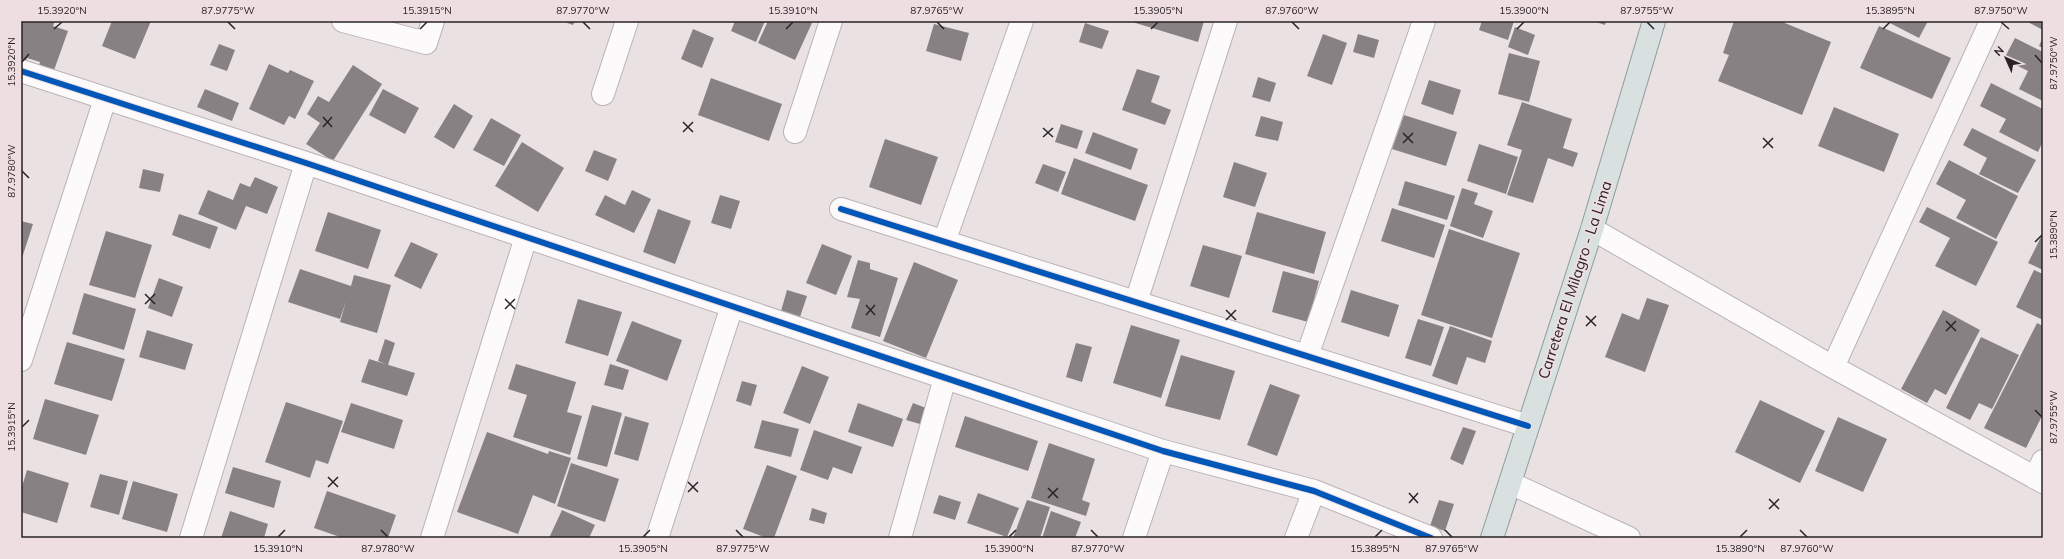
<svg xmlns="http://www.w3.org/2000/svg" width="2064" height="559" font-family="Mulish,sans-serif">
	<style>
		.building { fill: #888183 }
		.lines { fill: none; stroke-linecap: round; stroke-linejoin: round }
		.minor-casing { stroke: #bab3b5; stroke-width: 24 }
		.major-casing { stroke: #8d9c9b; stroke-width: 24 }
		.minor { stroke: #fcfafb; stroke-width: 22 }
		.major { stroke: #d8e1e0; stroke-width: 22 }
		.cycleway-casing { stroke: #eedde1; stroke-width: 8 }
		.cycleway { stroke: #0057b8; stroke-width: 6 }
		.ticks { fill: none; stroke: #292325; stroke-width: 1.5 }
		.labels { text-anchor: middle; stroke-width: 4; stroke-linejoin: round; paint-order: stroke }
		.street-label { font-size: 15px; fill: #292325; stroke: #eedde1 }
		.neatline { fill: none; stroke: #292325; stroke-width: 1.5 }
		.ticks-label { font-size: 10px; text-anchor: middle; fill: #292325 }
	</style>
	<rect width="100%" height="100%" fill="#eae1e3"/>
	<!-- building -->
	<path class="building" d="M 21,21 L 55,21 L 53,26 L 68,31 L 53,73 L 38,69 L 40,62 L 27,58 L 25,65 L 21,64 Z
		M 112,21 L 151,21 L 135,59 L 102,46 Z
		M 562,21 L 575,21 L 573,25 Z
		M 735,21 L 765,21 L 756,42 L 731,31 Z
		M 768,21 L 807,21 L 812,23 L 795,60 L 758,43 Z
		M 1129,21 L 1204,21 L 1198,42 Z
		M 1482,21 L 1514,21 L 1508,40 L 1479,30 Z
		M 1593,21 L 1606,21 L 1605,25 Z
		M 1734,21 L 1780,21 L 1831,42 L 1802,115 L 1718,81 L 1729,55 L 1723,53 Z
		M 1886,21 L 1928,21 L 1919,38 Z
		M 2026,21 L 2043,21 L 2043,30 Z
		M 1085,23 L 1109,31 L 1102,49 L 1079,42 Z
		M 934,24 L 969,33 L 961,61 L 926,51 Z
		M 1879,26 L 1951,58 L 1932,99 L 1860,68 Z
		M 1515,27 L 1535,35 L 1528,55 L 1508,47 Z
		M 693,29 L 714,38 L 702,68 L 681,59 Z
		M 1323,34 L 1347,43 L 1332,85 L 1307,76 Z
		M 1358,34 L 1379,40 L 1374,58 L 1353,52 Z
		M 2043,37 L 2043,48 L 2039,46 Z
		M 2015,38 L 2043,52 L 2043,101 L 2019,89 L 2028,71 L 2004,59 Z
		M 219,44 L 235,50 L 227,71 L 210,65 Z
		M 1509,53 L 1540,61 L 1529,102 L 1498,94 Z
		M 269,64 L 288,73 L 290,70 L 314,81 L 295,119 L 289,116 L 284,125 L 249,109 Z
		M 353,65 L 382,84 L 333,161 L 306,144 L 320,123 L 307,114 L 318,96 L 329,102 Z
		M 1137,69 L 1160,76 L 1151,102 L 1171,110 L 1165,125 L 1122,110 Z
		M 1258,77 L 1276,83 L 1270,102 L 1252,97 Z
		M 711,78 L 782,104 L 769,141 L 698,115 Z
		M 1429,80 L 1461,90 L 1453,115 L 1421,104 Z
		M 1991,83 L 2043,109 L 2043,141 L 2038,152 L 1999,132 L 2006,119 L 1980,106 Z
		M 205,89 L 239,103 L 232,121 L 197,107 Z
		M 383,89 L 419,108 L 405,134 L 369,115 Z
		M 1522,102 L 1572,119 L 1563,148 L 1578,153 L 1573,167 L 1548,158 L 1533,203 L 1507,195 L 1522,150 L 1507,145 Z
		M 454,104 L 473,116 L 454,149 L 434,137 Z
		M 1834,107 L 1899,134 L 1884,172 L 1818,146 Z
		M 1404,115 L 1457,132 L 1446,166 L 1392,149 Z
		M 1261,116 L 1283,122 L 1278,141 L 1255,136 Z
		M 491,118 L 521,135 L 504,166 L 473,150 Z
		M 1061,124 L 1083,131 L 1077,149 L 1055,142 Z
		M 1972,128 L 2036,160 L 2018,193 L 1979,174 L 1987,158 L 1963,145 Z
		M 1093,132 L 1138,149 L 1131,170 L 1085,153 Z
		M 885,139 L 938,157 L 921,205 L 869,187 Z
		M 522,142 L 564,168 L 538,212 L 495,186 Z
		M 1479,144 L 1518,157 L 1506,194 L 1467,181 Z
		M 594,150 L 617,159 L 608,181 L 585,171 Z
		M 1074,158 L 1148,185 L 1135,221 L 1061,194 Z
		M 1949,160 L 2018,196 L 1996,239 L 1956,218 L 1966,200 L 1936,184 Z
		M 1234,162 L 1267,173 L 1255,207 L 1223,197 Z
		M 1043,164 L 1066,172 L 1058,192 L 1035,183 Z
		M 143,169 L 164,174 L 160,192 L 139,188 Z
		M 255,177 L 278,187 L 267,214 L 246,206 L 236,230 L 198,214 L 208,190 L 233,200 L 240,183 L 250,187 Z
		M 1405,181 L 1455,196 L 1447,220 L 1398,205 Z
		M 1462,188 L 1478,193 L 1474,204 L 1493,211 L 1483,238 L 1450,226 Z
		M 632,190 L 651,199 L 634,233 L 595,215 L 605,195 L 625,205 Z
		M 720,195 L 740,201 L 731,229 L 711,223 Z
		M 1927,207 L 1998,242 L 1976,286 L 1935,266 L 1950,238 L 1919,222 Z
		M 1392,208 L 1445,225 L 1434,258 L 1381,241 Z
		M 658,209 L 691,221 L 675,264 L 643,252 Z
		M 328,212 L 381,230 L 368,269 L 315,251 Z
		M 1257,212 L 1326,232 L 1314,274 L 1245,254 Z
		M 179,214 L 218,227 L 210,249 L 172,235 Z
		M 21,221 L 33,224 L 21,261 Z
		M 1449,229 L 1520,253 L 1492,338 L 1421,315 Z
		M 106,231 L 152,245 L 135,298 L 89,285 Z
		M 2043,233 L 2043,270 L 2028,263 Z
		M 411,242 L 438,254 L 421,289 L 394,276 Z
		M 822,244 L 852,256 L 836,295 L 806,283 Z
		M 1203,245 L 1242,256 L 1229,298 L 1190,286 Z
		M 858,260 L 870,263 L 870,269 L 898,278 L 880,337 L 851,328 L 860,299 L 847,297 Z
		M 914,262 L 958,280 L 926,358 L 883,341 Z
		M 300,269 L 351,286 L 354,275 L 391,285 L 377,333 L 340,322 L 346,301 L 340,319 L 288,302 Z
		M 2034,270 L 2043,274 L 2043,320 L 2016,307 Z
		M 1283,271 L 1319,281 L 1308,322 L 1272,312 Z
		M 159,278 L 183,287 L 172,317 L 148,308 Z
		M 787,290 L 807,296 L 800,317 L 781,311 Z
		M 1351,290 L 1399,305 L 1389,337 L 1341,322 Z
		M 84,293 L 136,309 L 124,350 L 72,334 Z
		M 1647,298 L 1669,305 L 1645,372 L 1605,357 L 1622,313 L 1639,320 Z
		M 578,299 L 622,312 L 608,356 L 565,343 Z
		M 1943,310 L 1980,330 L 1946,395 L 1935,389 L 1927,403 L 1901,389 Z
		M 1418,319 L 1444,327 L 1431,366 L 1405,358 Z
		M 632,321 L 682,340 L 667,381 L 616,361 Z
		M 2037,323 L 2043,326 L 2043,414 L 2026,448 L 1984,428 Z
		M 1131,325 L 1180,340 L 1161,398 L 1113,383 Z
		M 1450,326 L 1492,341 L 1485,363 L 1467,357 L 1457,385 L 1432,376 Z
		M 147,330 L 193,344 L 185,370 L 139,357 Z
		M 1981,337 L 2019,355 L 1992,409 L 1979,403 L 1970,420 L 1946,408 Z
		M 385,339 L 395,343 L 388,365 L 378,361 Z
		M 67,342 L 125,359 L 112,401 L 54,384 Z
		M 1076,343 L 1092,347 L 1082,382 L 1066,377 Z
		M 1181,355 L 1235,371 L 1220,420 L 1165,406 Z
		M 369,359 L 415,373 L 407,396 L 361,382 Z
		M 516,364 L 576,382 L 567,412 L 582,416 L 570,455 L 513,437 L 527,395 L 508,389 Z
		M 610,364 L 629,370 L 623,390 L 604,385 Z
		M 802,366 L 829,377 L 810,424 L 783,413 Z
		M 742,381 L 757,385 L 751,406 L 736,401 Z
		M 1270,384 L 1300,395 L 1277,456 L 1247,445 Z
		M 45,399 L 99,415 L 86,455 L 33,439 Z
		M 1760,400 L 1825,431 L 1800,483 L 1735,452 Z
		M 286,402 L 343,421 L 328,464 L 316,460 L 310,478 L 265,462 Z
		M 351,403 L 403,420 L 394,449 L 341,432 Z
		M 858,403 L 903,419 L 893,447 L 848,432 Z
		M 913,403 L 926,408 L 920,424 L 906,420 Z
		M 592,405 L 622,413 L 607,467 L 577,459 Z
		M 625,416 L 649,423 L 638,461 L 614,454 Z
		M 965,416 L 1038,441 L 1028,471 L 955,447 Z
		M 1838,417 L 1887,439 L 1863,492 L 1815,471 Z
		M 762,420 L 799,429 L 791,457 L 754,448 Z
		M 1463,427 L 1476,431 L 1463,465 L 1450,459 Z
		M 814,430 L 862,447 L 852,474 L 833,467 L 828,480 L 800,470 Z
		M 487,432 L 548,454 L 549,451 L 571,458 L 555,504 L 533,495 L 518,534 L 457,512 Z
		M 1049,443 L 1095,459 L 1082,500 L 1090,503 L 1086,516 L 1031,498 Z
		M 571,463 L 619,479 L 605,522 L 557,506 Z
		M 767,465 L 797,476 L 774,538 L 767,538 L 743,529 Z
		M 233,467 L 281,481 L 274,508 L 225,493 Z
		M 27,470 L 69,483 L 57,523 L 21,512 L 21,490 Z
		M 100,474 L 128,481 L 119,515 L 90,507 Z
		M 133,481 L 178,494 L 167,532 L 122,519 Z
		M 327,491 L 396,515 L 388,538 L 343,538 L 314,528 Z
		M 978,493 L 1019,508 L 1007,537 L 967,523 Z
		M 939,495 L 961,502 L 955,520 L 933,513 Z
		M 1027,500 L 1050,507 L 1040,538 L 1013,538 Z
		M 1439,500 L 1454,504 L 1445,531 L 1430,526 Z
		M 812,508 L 827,513 L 824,524 L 809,520 Z
		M 562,510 L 595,525 L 589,538 L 549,538 Z
		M 230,511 L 268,524 L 264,538 L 221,538 Z
		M 1051,511 L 1081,522 L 1075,538 L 1042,538 Z"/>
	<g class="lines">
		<!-- minor casing -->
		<g class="minor-casing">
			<path id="minor" d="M 343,21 L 426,43 L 433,21
				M 21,71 L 306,163 L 1163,451 L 1314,491 L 1431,538
				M 603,94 L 627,21
				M 795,132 L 831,21
				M 841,209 L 1528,426
				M 1592,229 L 1833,367 L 2043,482
				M 944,242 L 1022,21
				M 1136,302 L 1226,21
				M 1307,356 L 1424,21
				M 21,360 L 105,99
				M 1833,367 L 1991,21
				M 2035,478 L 2043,461
				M 1510,483 L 1629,538
				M 191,538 L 306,163
				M 432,538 L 526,237
				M 657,538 L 732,306
				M 900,538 L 945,378
				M 1134,538 L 1163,451
				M 1296,538 L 1314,491"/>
		</g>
		<!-- major casing -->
		<g class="major-casing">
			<path id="major" d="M 1492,538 L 1592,229 L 1654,21"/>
		</g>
		<!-- minor -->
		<use href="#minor" class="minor"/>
		<!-- major -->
		<use href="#major" class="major"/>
		<!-- cycleway casing -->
		<g class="cycleway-casing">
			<path id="cycleway" d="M 21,71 L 306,163 L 1163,451 L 1314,491 L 1431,538
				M 841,209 L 1528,426"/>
		</g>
		<!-- cycleway -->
		<use href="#cycleway" class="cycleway"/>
	</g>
	<!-- ticks -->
	<path class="ticks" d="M 228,22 L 235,29M 583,22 L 590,29M 937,22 L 944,29M 1292,22 L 1299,29M 1647,22 L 1654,29M 2001,22 L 2009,29M 54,29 L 62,22M 420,29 L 427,22M 786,29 L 793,22M 1151,29 L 1158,22M 1517,29 L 1524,22M 1883,29 L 1890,22M 2035,55 L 2042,63M 22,62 L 29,54M 323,117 L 332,127M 683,122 L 693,132M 323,127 L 332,117M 1043,128 L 1053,137M 683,132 L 693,122M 1403,133 L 1413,143M 1043,137 L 1053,128M 1763,138 L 1773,148M 1403,143 L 1413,133M 1763,148 L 1773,138M 22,171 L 29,178M 2035,242 L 2042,235M 145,294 L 155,304M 505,299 L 515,309M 145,304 L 155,294M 866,305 L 875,315M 505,309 L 515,299M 1226,310 L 1236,320M 866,315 L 875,305M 1586,316 L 1596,326M 1226,320 L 1236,310M 1946,321 L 1956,331M 1586,326 L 1596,316M 1946,331 L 1956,321M 2035,410 L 2042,417M 22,427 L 29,420M 328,477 L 338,487M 688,482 L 698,492M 328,487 L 338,477M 1048,488 L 1058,498M 688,492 L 698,482M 1409,493 L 1418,503M 1048,498 L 1058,488M 1769,499 L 1779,509M 1409,503 L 1418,493M 1769,509 L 1779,499M 381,530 L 388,537M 736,530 L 743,537M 1091,530 L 1098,537M 1445,530 L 1452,537M 1800,530 L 1807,537M 278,537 L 285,530M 643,537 L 650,530M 1009,537 L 1016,530M 1375,537 L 1382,530M 1740,537 L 1747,530"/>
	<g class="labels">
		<!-- street labels -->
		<g class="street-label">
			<text transform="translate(1575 280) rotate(-72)" y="5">Carretera El Milagro - La Lima</text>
		</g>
	</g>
	<!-- border -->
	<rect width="2064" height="559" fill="none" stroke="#eedde1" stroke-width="44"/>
	<!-- north arrow -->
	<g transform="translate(2006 58) rotate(315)" stroke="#eedde1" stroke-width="3" paint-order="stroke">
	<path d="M0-3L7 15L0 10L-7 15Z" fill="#292325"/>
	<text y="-6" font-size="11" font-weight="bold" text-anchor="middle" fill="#292325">N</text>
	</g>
	<rect x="22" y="22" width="2020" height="515" class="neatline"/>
	<g class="ticks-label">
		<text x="62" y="14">15.3920°N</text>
		<text x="228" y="14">87.9775°W</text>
		<text x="427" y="14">15.3915°N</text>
		<text x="583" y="14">87.9770°W</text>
		<text x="793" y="14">15.3910°N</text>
		<text x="937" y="14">87.9765°W</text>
		<text x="1158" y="14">15.3905°N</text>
		<text x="1292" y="14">87.9760°W</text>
		<text x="1524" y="14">15.3900°N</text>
		<text x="1647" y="14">87.9755°W</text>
		<text x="1890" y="14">15.3895°N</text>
		<text x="2001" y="14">87.9750°W</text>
		<text transform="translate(11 62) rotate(-90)" y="4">15.3920°N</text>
		<text transform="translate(2053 63) rotate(-90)" y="4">87.9750°W</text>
		<text transform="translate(11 171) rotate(-90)" y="4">87.9780°W</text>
		<text transform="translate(2053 235) rotate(-90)" y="4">15.3890°N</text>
		<text transform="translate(2053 417) rotate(-90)" y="4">87.9755°W</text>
		<text transform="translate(11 427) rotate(-90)" y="4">15.3915°N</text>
		<text x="278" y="552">15.3910°N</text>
		<text x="388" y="552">87.9780°W</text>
		<text x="643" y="552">15.3905°N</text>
		<text x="743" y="552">87.9775°W</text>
		<text x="1009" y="552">15.3900°N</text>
		<text x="1098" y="552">87.9770°W</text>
		<text x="1375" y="552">15.3895°N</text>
		<text x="1452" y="552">87.9765°W</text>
		<text x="1740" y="552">15.3890°N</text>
		<text x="1807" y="552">87.9760°W</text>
	</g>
</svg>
